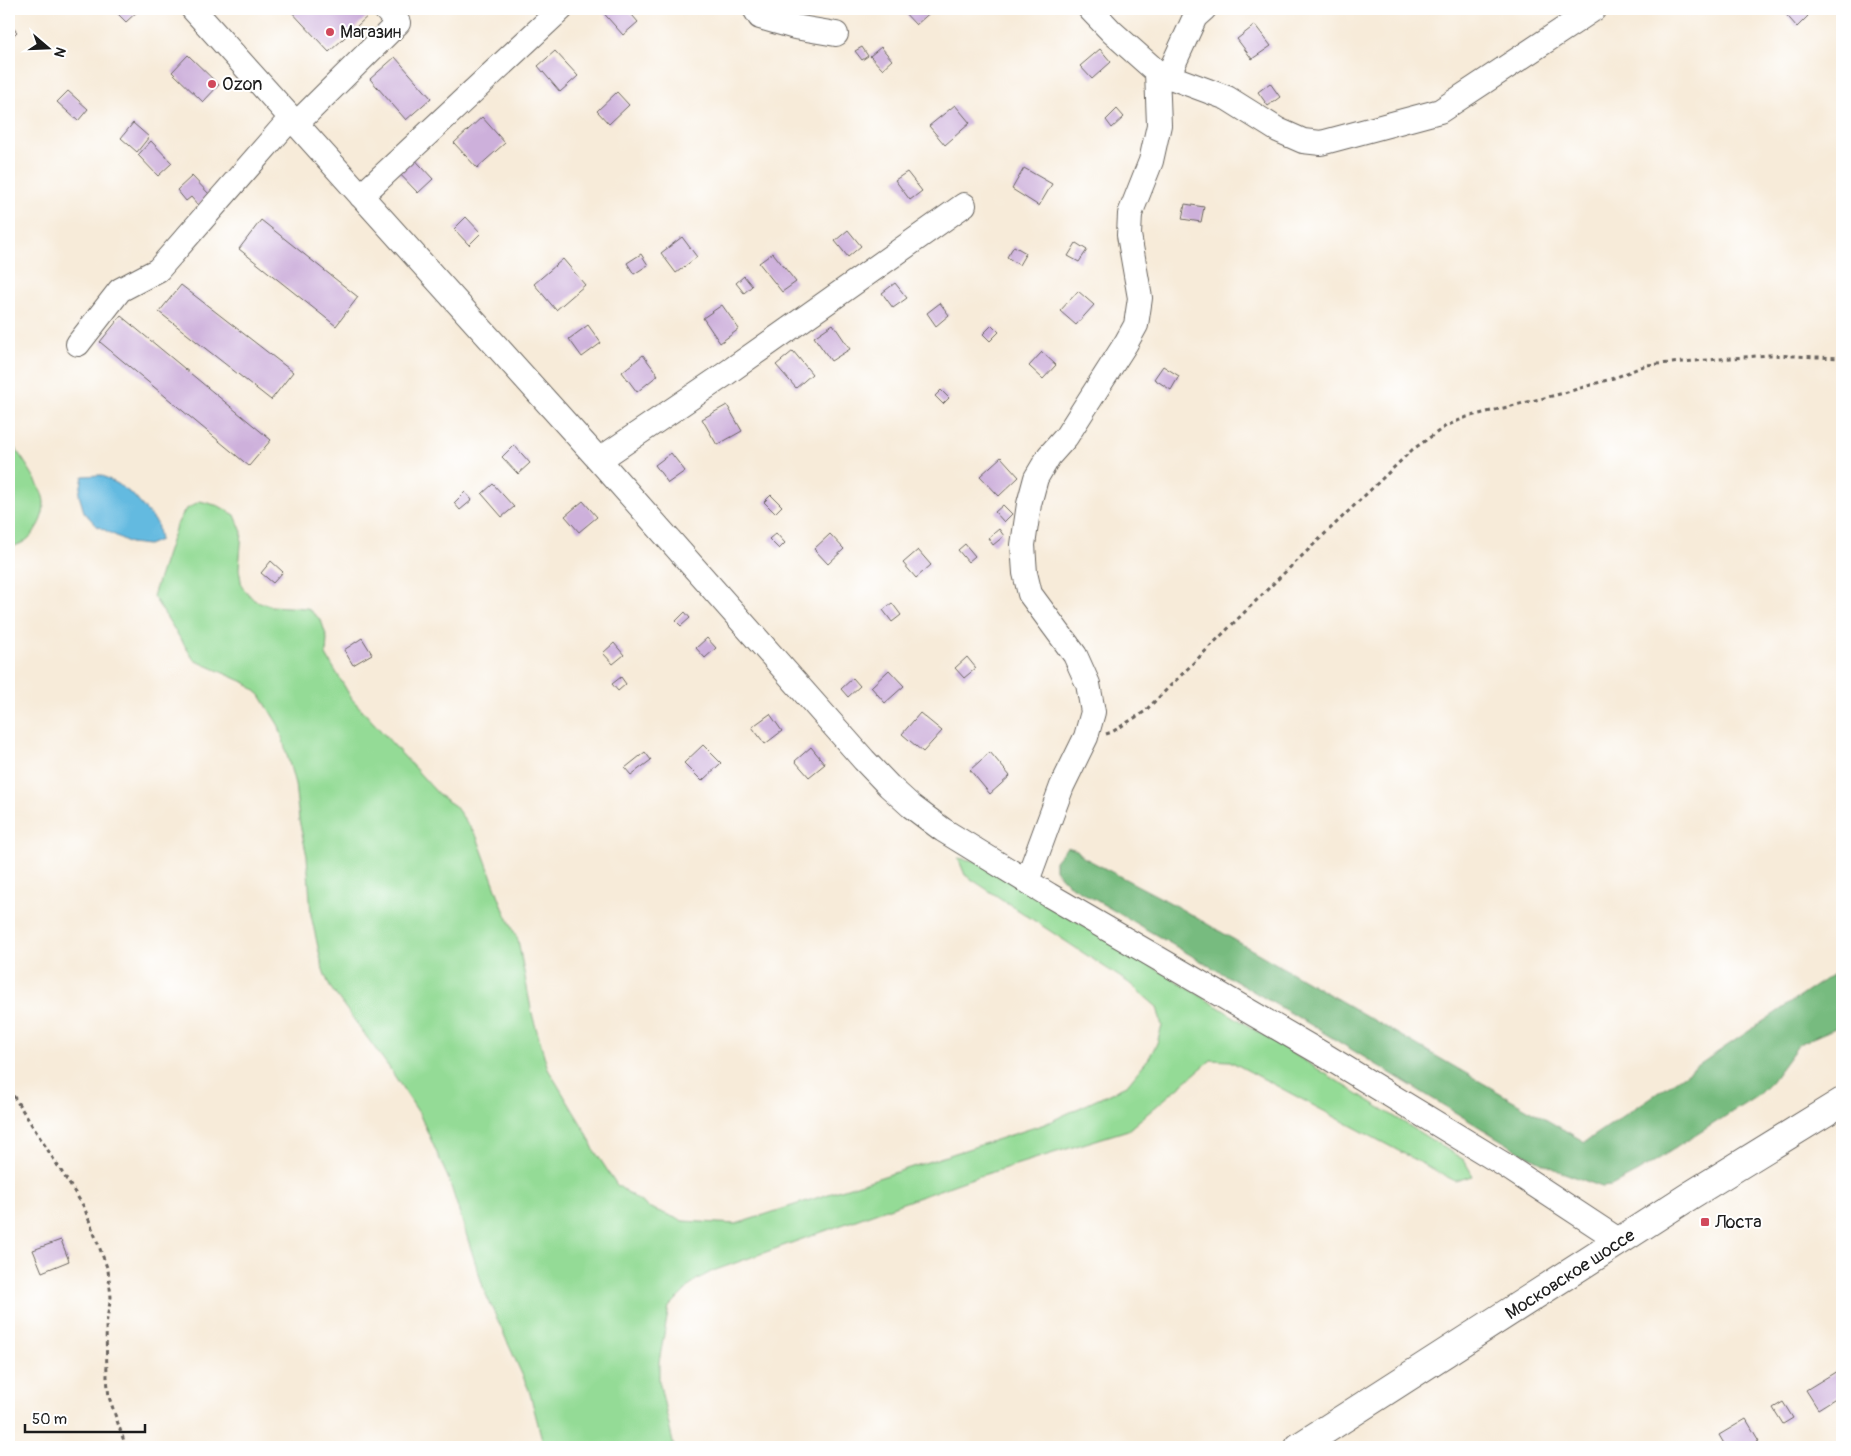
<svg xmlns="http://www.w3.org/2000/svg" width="1851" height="1456" font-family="Pangolin,sans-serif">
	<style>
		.green { fill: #94db96; stroke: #587c59 }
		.forest { fill: #77bb7f; stroke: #4a6c4e }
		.water { fill: #63bae0; stroke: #406b7e }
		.building { fill: #cdb0db }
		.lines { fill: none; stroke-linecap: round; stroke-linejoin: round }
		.minor-casing { stroke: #69645e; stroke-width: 26 }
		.major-casing { stroke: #69645e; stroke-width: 30 }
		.path { stroke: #69645e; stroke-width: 3; stroke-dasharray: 4 4; stroke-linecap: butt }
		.minor { stroke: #fff; stroke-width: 24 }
		.major { stroke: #fff; stroke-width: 28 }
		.poi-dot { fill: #d1495b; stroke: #fff; stroke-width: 2 }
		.labels { text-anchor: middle; stroke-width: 4; stroke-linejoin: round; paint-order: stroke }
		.poi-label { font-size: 18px; fill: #1c1c1c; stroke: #fff; text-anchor: start }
		.street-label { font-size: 18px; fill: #1c1c1c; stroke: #fff }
	</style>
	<rect width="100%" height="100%" fill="#fff"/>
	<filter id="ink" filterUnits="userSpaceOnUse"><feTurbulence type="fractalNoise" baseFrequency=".02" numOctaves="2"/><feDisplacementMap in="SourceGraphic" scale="10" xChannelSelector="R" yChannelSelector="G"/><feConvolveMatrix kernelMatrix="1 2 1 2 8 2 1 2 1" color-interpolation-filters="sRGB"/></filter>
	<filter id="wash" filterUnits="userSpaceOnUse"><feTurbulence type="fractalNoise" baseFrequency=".0096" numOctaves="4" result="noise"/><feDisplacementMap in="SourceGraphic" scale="20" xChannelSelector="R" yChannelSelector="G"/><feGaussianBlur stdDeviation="1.12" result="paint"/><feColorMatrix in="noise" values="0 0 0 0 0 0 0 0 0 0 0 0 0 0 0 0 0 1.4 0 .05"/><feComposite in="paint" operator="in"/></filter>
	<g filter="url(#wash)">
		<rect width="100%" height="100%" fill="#f7ebd9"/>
		<!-- green -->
		<path class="green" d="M 9,439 C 18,453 44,487 44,503 C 44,514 40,523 34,532 C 29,540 19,546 9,547 Z
			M 200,501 L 219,506 L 235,515 L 242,532 L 239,569 L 242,587 L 254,600 L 271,606 L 307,608 L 321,620 L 327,638 L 326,655 L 352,699 L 440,796 L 455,806 L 477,837 L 503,908 L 518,940 L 532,1014 L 548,1069 L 586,1132 L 594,1150 L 617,1185 L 648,1207 L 683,1221 L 736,1224 L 1045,1124 L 1126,1086 L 1149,1058 L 1157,1043 L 1162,1026 L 1157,1007 L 1129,983 L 965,875 L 958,858 L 976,861 L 1183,985 L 1464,1160 L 1473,1176 L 1455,1181 L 1230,1061 L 1211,1060 L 1128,1130 L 970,1179 L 713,1271 L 696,1280 L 669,1307 L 659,1362 L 659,1381 L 674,1447 L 544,1447 L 529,1390 L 484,1290 L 449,1180 L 419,1113 L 388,1066 L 330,987 L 323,970 L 311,915 L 307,856 L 299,820 L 295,784 L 279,726 L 260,695 L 246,683 L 194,660 L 153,596 L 176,526 L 185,510 Z"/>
		<!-- forest -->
		<path class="forest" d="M 1067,847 L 1077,850 L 1083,857 L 1169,902 L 1585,1142 L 1842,968 L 1842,1025 L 1799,1044 L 1771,1082 L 1757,1096 L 1638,1172 L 1611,1186 L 1602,1187 L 1559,1171 L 1519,1151 L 1306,1022 L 1068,884 L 1055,870 L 1055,861 Z"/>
		<!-- water -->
		<path class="water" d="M 101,475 L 118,484 L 133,495 L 157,523 L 160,540 L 148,545 L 130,543 L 97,526 L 84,512 L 79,495 L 83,476 Z"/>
		<g id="blocks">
			<!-- building -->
			<path class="building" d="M 113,9 L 140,9 L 126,22 Z
				M 289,9 L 368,9 L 371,13 L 329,52 Z
				M 600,9 L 627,9 L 638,22 L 623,35 Z
				M 901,9 L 934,9 L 916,25 Z
				M 1785,9 L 1802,9 L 1808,16 L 1797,27 L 1783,11 Z
				M 9,23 L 17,32 L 9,40 Z
				M 1255,25 L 1271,46 L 1252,59 L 1237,39 Z
				M 862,47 L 868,56 L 862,60 L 855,51 Z
				M 881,47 L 892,60 L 882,69 L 870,56 Z
				M 1100,49 L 1111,62 L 1092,79 L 1080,66 Z
				M 555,51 L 578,76 L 560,92 L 538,66 Z
				M 188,55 L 219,85 L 203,102 L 172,72 Z
				M 395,57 L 431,98 L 406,120 L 370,79 Z
				M 1270,83 L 1280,97 L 1268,106 L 1258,92 Z
				M 68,91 L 88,109 L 78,121 L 57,102 Z
				M 617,92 L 629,105 L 609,124 L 597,111 Z
				M 955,105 L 970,123 L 945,145 L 929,126 Z
				M 1117,109 L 1124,117 L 1112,128 L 1106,120 Z
				M 482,117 L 505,143 L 477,168 L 454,143 Z
				M 133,123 L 149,137 L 137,152 L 121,138 Z
				M 151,141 L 172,163 L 158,176 L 138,155 Z
				M 410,154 L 433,179 L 418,193 L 395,169 Z
				M 1024,168 L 1052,184 L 1039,206 L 1012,189 Z
				M 907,172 L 922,191 L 910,200 L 895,180 Z
				M 192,176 L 210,195 L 198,205 L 191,197 L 186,201 L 177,190 Z
				M 1185,204 L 1204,207 L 1201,222 L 1182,219 Z
				M 466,217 L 481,233 L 469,245 L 454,229 Z
				M 261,220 L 358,297 L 336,326 L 239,249 Z
				M 848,230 L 861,246 L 848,257 L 835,241 Z
				M 682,237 L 697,257 L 676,273 L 661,253 Z
				M 1076,243 L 1087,250 L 1079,262 L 1068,256 Z
				M 1014,246 L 1026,253 L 1019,265 L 1007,257 Z
				M 773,253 L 796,282 L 782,292 L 759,263 Z
				M 641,254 L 648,265 L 634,274 L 627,263 Z
				M 563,259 L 585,285 L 556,310 L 534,284 Z
				M 744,276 L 752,286 L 744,293 L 736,283 Z
				M 895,283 L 907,298 L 893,308 L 882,293 Z
				M 181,285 L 293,372 L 271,400 L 159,312 Z
				M 1078,291 L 1094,305 L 1076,325 L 1060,311 Z
				M 940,303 L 949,315 L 936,326 L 927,313 Z
				M 722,305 L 739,329 L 720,343 L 703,318 Z
				M 121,316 L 271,440 L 249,466 L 100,342 Z
				M 833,324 L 850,349 L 831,361 L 814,337 Z
				M 588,325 L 601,343 L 582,357 L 569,339 Z
				M 992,325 L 999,332 L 990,341 L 983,334 Z
				M 793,351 L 812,374 L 796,388 L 776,365 Z
				M 1042,352 L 1056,365 L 1043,379 L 1029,366 Z
				M 643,355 L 658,375 L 637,392 L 622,372 Z
				M 1163,366 L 1179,376 L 1171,390 L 1154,379 Z
				M 941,390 L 949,398 L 943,404 L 935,396 Z
				M 727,405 L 742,431 L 717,445 L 702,419 Z
				M 514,445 L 530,463 L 518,474 L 502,457 Z
				M 671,453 L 685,471 L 668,483 L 655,465 Z
				M 1001,457 L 1019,477 L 999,496 L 980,476 Z
				M 493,484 L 514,507 L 502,517 L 482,494 Z
				M 465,492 L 472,500 L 460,510 L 454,503 Z
				M 771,495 L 782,506 L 775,513 L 764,502 Z
				M 583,501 L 597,517 L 579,532 L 565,516 Z
				M 1003,505 L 1012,514 L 1004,522 L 995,512 Z
				M 999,529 L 1004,536 L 993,545 L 988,538 Z
				M 776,533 L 785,543 L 779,549 L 769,539 Z
				M 830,534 L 844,549 L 828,564 L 814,549 Z
				M 965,544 L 975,556 L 968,562 L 958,550 Z
				M 918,550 L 931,565 L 916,578 L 903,563 Z
				M 271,561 L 283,572 L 273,583 L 261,573 Z
				M 892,603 L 901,615 L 892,622 L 883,610 Z
				M 685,612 L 690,618 L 681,626 L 676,621 Z
				M 362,638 L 372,654 L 353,665 L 344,650 Z
				M 707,638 L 716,648 L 705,658 L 696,648 Z
				M 614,643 L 624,655 L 613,664 L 603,653 Z
				M 967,657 L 976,668 L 964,678 L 955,668 Z
				M 889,670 L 904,686 L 885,703 L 871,687 Z
				M 621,677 L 626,684 L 618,691 L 612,684 Z
				M 853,678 L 860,686 L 848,697 L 841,689 Z
				M 920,713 L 942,731 L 923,752 L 902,734 Z
				M 770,714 L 782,731 L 765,744 L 752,727 Z
				M 703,745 L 721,763 L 702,781 L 684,763 Z
				M 811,747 L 825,764 L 809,777 L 795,761 Z
				M 645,752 L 651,760 L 631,775 L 625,768 Z
				M 990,752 L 1010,776 L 990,794 L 970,770 Z
				M 61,1240 L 69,1261 L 42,1272 L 33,1250 Z
				M 1842,1368 L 1842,1394 L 1818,1409 L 1806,1390 Z
				M 1783,1402 L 1793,1418 L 1783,1424 L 1773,1408 Z
				M 1746,1419 L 1759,1441 L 1747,1447 L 1726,1447 L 1719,1435 Z"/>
		</g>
	</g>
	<g filter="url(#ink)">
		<use href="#blocks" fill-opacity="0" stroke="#69645e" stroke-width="1"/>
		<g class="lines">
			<!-- minor casing -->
			<g class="minor-casing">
				<path id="minor" d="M 193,9 L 599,460 L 864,760 L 889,786 L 911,806 L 943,830 L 1049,895 L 1326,1056 L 1503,1164 L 1620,1241
					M 755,9 L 760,17 L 795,27 L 836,34
					M 1157,72 L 1227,98 L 1278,130 L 1303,141 L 1321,143 L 1440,111 L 1594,9
					M 1168,76 L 1195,17 L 1204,9
					M 296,124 L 398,23 L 385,9
					M 361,196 L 561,9
					M 78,344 L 120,290 L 158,270 L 291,118
					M 599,460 L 724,375 L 964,205
					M 1027,881 L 1062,786 L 1086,737 L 1093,712 L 1088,684 L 1075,655 L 1030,594 L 1025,573 L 1023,545 L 1029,504 L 1036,478 L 1049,456 L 1066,437 L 1126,343 L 1136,325 L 1140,298 L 1129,235 L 1130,214 L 1151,161 L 1159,125 L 1157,72 L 1112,32 L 1090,9"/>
			</g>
			<!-- major casing -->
			<g class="major-casing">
				<path id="major" d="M 1299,1447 L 1691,1195 L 1842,1102"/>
			</g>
			<!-- path -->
			<path class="path" d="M 1106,734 L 1112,732 L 1144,712 L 1279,578 L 1412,450 L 1446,426 L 1467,417 L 1564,393 L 1617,377 L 1646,365 L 1769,355 L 1842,358
				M 9,1042 C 14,1050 12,1060 9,1069
				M 9,1089 L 84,1207 L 108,1270 L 111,1297 L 106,1324 L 107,1378 L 109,1397 L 126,1447"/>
			<!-- minor -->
			<use href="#minor" class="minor"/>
			<!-- major -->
			<use href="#major" class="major"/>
		</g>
	</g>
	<!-- markers -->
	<g class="poi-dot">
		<circle cx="330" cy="32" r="5"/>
		<circle cx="212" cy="84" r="5"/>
		<rect x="1700" y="1217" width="10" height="10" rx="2.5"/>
	</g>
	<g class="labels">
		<!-- poi labels -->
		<g class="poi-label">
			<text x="340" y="38">Магазин</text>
			<text x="222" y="90">Ozon</text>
			<text x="1715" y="1228">Лоста</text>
		</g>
		<!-- street labels -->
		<g class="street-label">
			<text transform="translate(1570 1274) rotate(-33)" y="6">Московское шоссе</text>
		</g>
	</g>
	<!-- margin -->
	<rect width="1851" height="1456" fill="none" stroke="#fff" stroke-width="30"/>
	<!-- north arrow -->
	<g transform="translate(48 48) rotate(109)" stroke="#ffffff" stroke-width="4" paint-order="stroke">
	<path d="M0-4L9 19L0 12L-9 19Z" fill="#1c1c1c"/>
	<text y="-8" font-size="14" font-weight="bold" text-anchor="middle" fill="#1c1c1c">N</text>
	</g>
	<!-- scale -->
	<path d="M25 1424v8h120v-8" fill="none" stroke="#1c1c1c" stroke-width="2.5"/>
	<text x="32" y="1424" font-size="15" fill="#1c1c1c" stroke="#ffffff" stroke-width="4" paint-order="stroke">50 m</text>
</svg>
